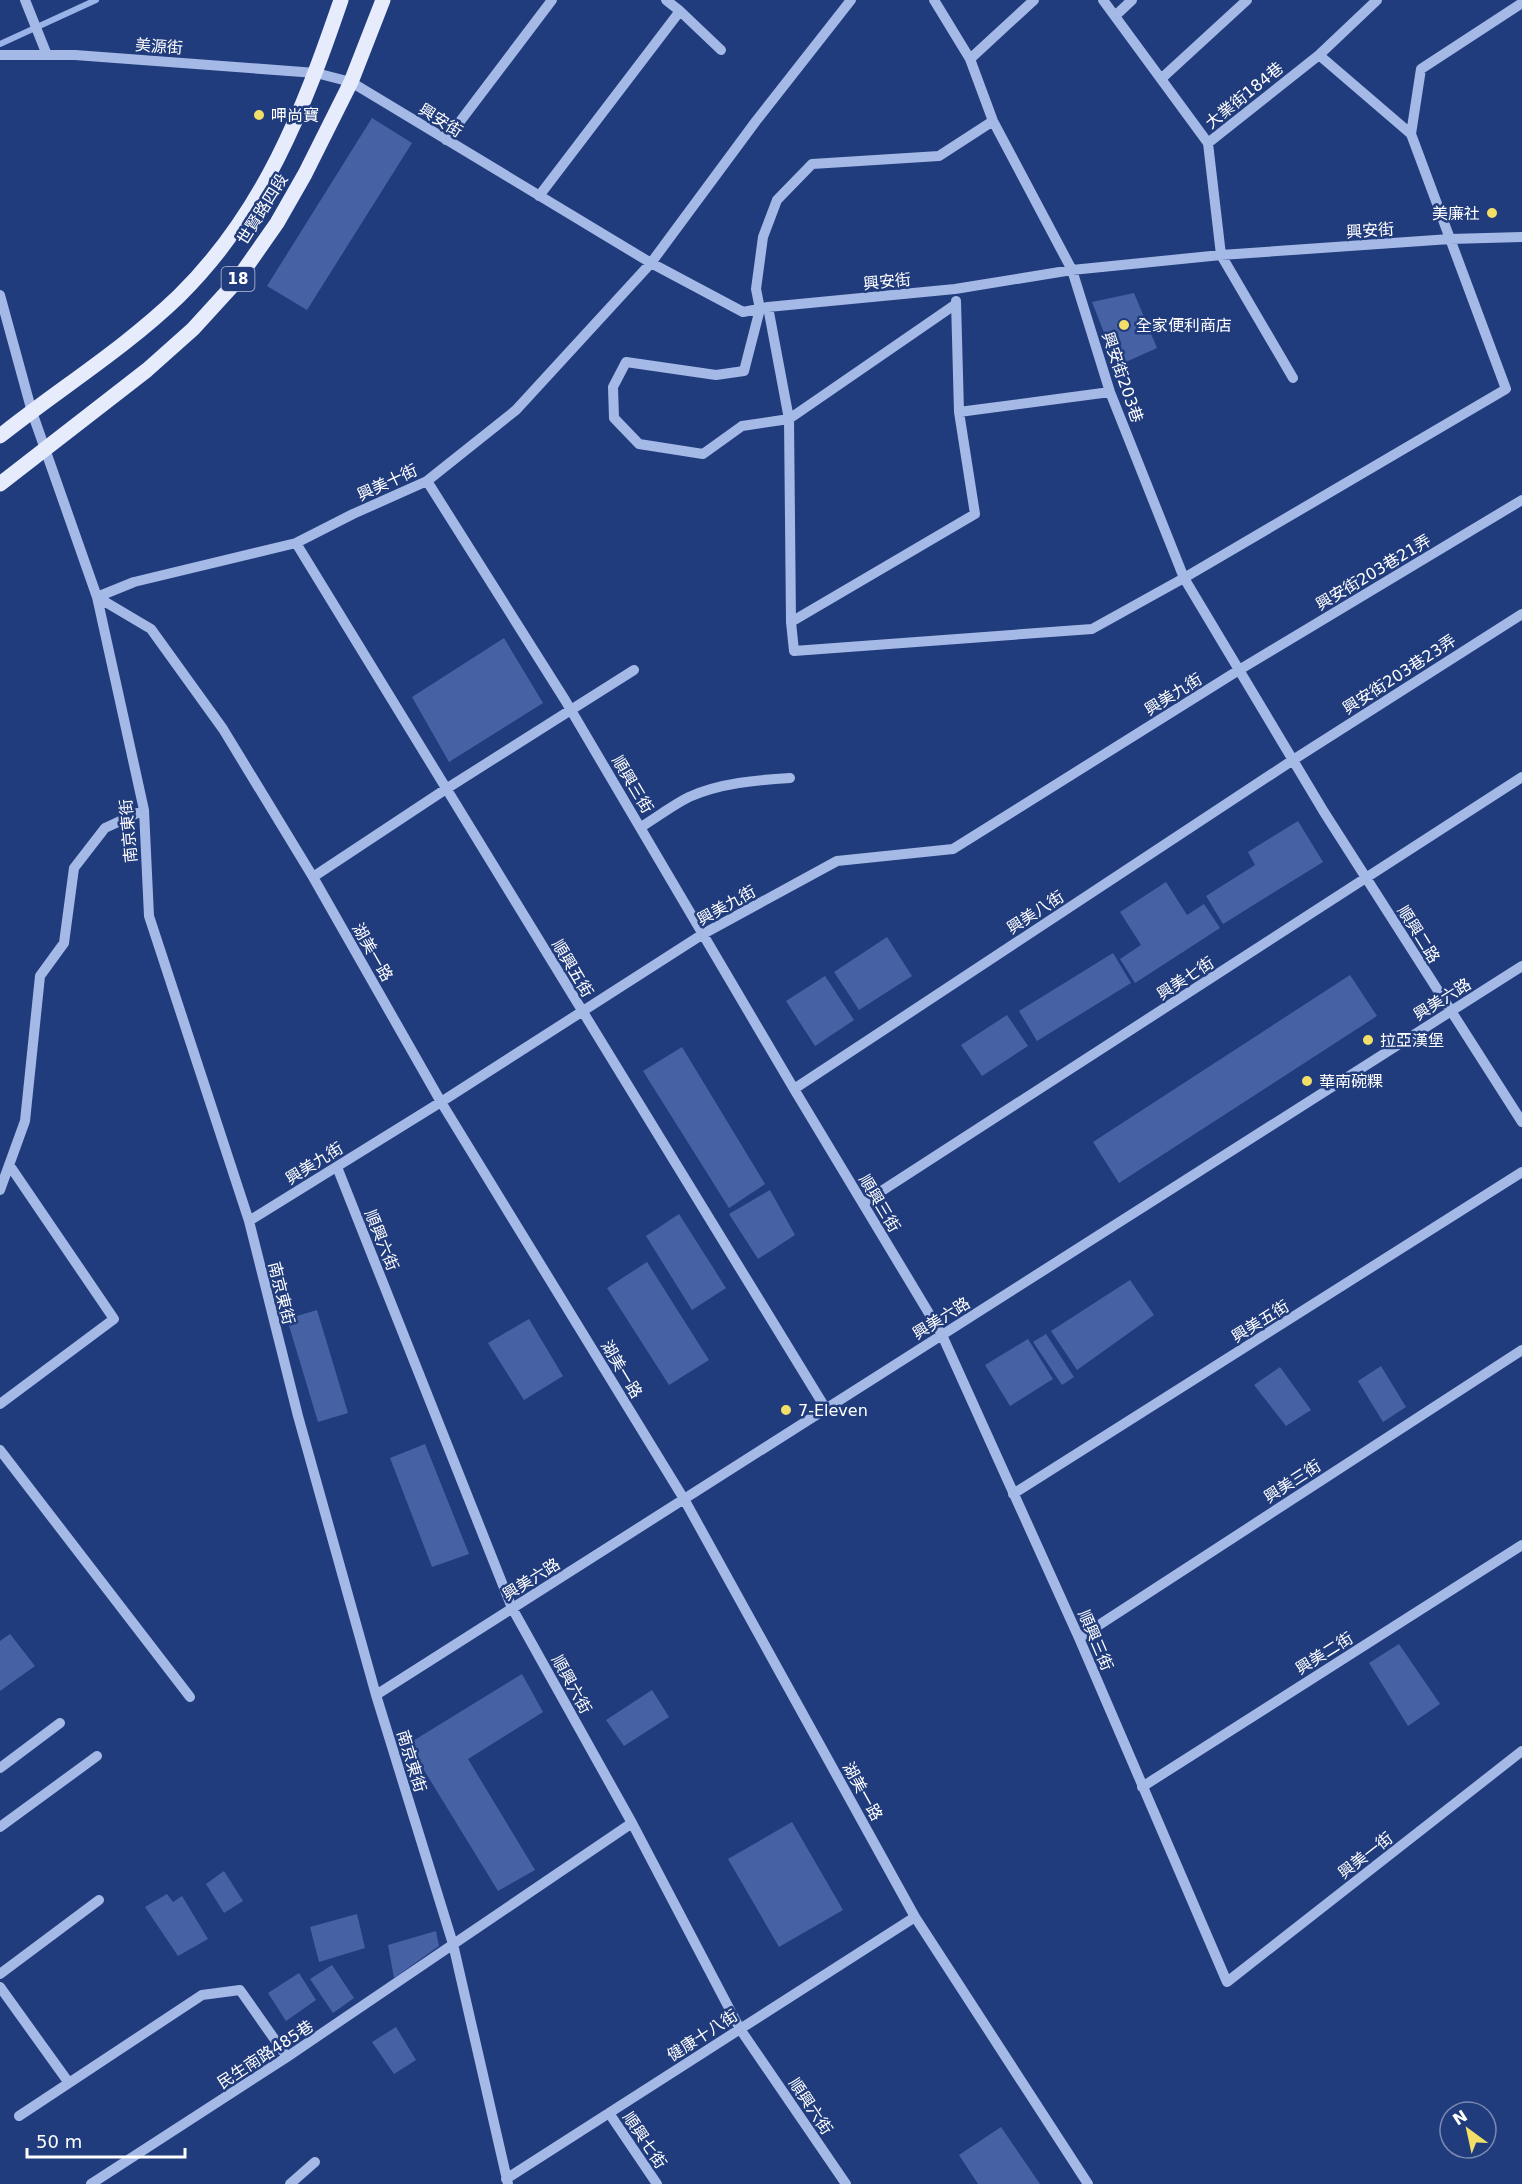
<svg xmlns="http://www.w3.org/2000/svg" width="1522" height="2184" font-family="'DejaVu Sans','Noto Sans TC',sans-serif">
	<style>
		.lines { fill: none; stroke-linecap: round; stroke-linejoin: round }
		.stream { stroke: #99b2e8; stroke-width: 6 }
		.building { fill: #4662a5 }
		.minor { stroke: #a5b9e6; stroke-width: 10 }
		.major { stroke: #e7ecfd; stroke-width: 15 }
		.poi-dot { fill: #f3df67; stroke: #213c7d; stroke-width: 2 }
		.labels { text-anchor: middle; stroke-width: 5; stroke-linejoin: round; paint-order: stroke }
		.shield { fill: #213c7d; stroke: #bcc4d8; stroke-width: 1.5 }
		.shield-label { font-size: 15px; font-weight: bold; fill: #fff }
		.street-label { font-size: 16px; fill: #fff; stroke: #213c7d }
		.poi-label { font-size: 16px; fill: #fff; stroke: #213c7d; text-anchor: start }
	</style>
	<rect width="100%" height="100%" fill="#213c7d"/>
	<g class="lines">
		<!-- stream -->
		<path class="stream" d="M 0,44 L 96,0"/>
	</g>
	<!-- building -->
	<path class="building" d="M 372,118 L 412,143 L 307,310 L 267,286 Z
		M 1134,293 L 1157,348 L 1117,366 L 1092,302 Z
		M 504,638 L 543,703 L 449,762 L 412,697 Z
		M 1298,821 L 1323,862 L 1223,924 L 1206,896 L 1255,865 L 1248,852 Z
		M 1166,882 L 1187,915 L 1204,904 L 1220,928 L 1135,983 L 1120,959 L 1141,945 L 1120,912 Z
		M 887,937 L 912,976 L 859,1010 L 834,972 Z
		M 1113,953 L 1131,983 L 1037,1041 L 1019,1011 Z
		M 1350,975 L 1377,1016 L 1119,1183 L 1093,1142 Z
		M 825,976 L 854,1020 L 815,1046 L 786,1001 Z
		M 1007,1015 L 1028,1046 L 982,1076 L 961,1045 Z
		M 682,1047 L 765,1184 L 729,1208 L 643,1071 Z
		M 770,1190 L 795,1235 L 758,1259 L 729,1214 Z
		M 679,1214 L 726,1288 L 692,1310 L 646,1236 Z
		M 647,1262 L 709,1360 L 669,1385 L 607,1288 Z
		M 1130,1280 L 1154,1315 L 1077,1370 L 1051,1331 Z
		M 317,1310 L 348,1413 L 318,1422 L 287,1319 Z
		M 529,1319 L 563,1376 L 524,1400 L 488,1343 Z
		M 1046,1334 L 1074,1377 L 1062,1385 L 1033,1342 Z
		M 1028,1339 L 1053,1379 L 1010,1406 L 985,1365 Z
		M 1381,1366 L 1406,1407 L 1383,1422 L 1358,1381 Z
		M 1280,1367 L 1311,1410 L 1286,1426 L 1254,1385 Z
		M 425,1444 L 469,1554 L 432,1567 L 390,1458 Z
		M 10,1634 L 35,1666 L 0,1691 L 0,1641 Z
		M 1399,1644 L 1440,1704 L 1408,1726 L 1369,1663 Z
		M 522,1674 L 543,1712 L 468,1759 L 535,1870 L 498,1891 L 408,1744 Z
		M 652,1690 L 669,1717 L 624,1746 L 606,1720 Z
		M 792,1822 L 843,1910 L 779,1947 L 728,1859 Z
		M 224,1871 L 243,1901 L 224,1913 L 206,1884 Z
		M 167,1894 L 173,1902 L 182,1896 L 208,1939 L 178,1956 L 145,1907 Z
		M 357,1914 L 365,1948 L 319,1962 L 310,1927 Z
		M 436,1931 L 439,1946 L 394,1978 L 388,1945 Z
		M 332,1965 L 354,1998 L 333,2013 L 310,1979 Z
		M 299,1973 L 316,2000 L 286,2021 L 268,1993 Z
		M 396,2027 L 416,2060 L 394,2074 L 372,2042 Z
		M 1001,2127 L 1040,2184 L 978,2184 L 959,2155 Z"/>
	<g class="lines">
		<!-- minor -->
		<path class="minor" d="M 25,0 L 47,55
			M 666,0 L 680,11 L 721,50
			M 934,0 L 970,59 L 993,121 L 1072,270 L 1110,392 L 1184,578 L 1324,812 L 1522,1122
			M 1103,0 L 1208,143 L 1319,55 L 1377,0
			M 1115,16 L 1132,0
			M 0,55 L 75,55 L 316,73 L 351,82 L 651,263 L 743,312 L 768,307 L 955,289 L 1072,270 L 1221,255 L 1450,239 L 1522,237
			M 970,59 L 1034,0
			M 1162,78 L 1247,0
			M 1411,134 L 1421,69 L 1522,3
			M 446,140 L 552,0
			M 1208,143 L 1221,255 L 1293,378
			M 539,196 L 680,11
			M 0,295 L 32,412 L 97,597 L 144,810 L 149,916 L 249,1221 L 298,1416 L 376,1695 L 453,1944 L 508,2184
			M 956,304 L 789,419 L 742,426 L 703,454 L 639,444 L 614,418 L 613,387 L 626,362 L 716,375 L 744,371 L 760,309 L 756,289 L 763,237 L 777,200 L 812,164 L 939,156 L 993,121
			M 768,307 L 789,419 L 791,622 L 794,651 L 1092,629 L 1184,578 L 1506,389 L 1411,134 L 1319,55
			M 959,412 L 1110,392
			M 427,481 L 565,700 L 794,1089 L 942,1335 L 1079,1638 L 1227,1982 L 1522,1751
			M 296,543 L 826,1409
			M 97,597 L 151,629 L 223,729 L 313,877 L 441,1102 L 684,1499 L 915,1917 L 1088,2184
			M 97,597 L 134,582 L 296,543 L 353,514 L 427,481 L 516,410 L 651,263 L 756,121 L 851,0
			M 791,622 L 975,514 L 959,412 L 956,301
			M 641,827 C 657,817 673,805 689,797 C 720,783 757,780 790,778
			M 313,877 L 446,789 L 634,670
			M 794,1089 L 1293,760 L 1522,614
			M 337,1167 L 512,1608 L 632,1823 L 740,2029 L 846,2184
			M 0,1190 L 25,1121 L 40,976 L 64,943 L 74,868 L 105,828 L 144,810
			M 863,1203 L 1522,777
			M 249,1221 L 441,1102 L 703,934 L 837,861 L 953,849 L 1239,670 L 1522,500
			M 0,1404 L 114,1319 L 10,1166
			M 0,1450 L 190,1697
			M 1013,1494 L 1522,1172
			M 1079,1638 L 1522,1350
			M 376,1695 L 1522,966
			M 0,1768 L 60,1723
			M 1142,1787 L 1522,1545
			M 0,1827 L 97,1756
			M 0,1974 L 99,1900
			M 0,1987 L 69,2083
			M 609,2113 L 657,2184
			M 19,2116 L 202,1995 L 240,1990 L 287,2057
			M 506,2179 L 915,1917
			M 91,2184 L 287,2057 L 632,1823
			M 290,2184 L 315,2162"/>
		<!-- major -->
		<path class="major" d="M 0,436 C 59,389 124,349 179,296 C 264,212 303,111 341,0
			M 0,484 L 147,370 L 193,329 L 235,283 L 277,223 L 305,174 L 351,82 L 383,0"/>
	</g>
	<!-- markers -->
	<g class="poi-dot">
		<circle cx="259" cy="115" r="6"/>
		<circle cx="1492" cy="213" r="6"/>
		<circle cx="1124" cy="325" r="6"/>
		<circle cx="1368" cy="1040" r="6"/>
		<circle cx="1307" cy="1081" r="6"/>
		<circle cx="786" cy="1410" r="6"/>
	</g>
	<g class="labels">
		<!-- shield labels -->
		<rect class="shield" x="221.5" y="267" width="33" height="24" rx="4.5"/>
		<g class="shield-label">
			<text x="238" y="284">18</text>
		</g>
		<!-- street labels -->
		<g class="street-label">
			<text transform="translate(159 46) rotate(4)" y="6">美源街</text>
			<text transform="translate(1244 95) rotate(-39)" y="6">大業街184巷</text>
			<text transform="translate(441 120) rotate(32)" y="6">興安街</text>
			<text transform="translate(262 209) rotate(-58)" y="6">世賢路四段</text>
			<text transform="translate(1370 230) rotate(-4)" y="6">興安街</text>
			<text transform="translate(887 281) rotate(-6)" y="6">興安街</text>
			<text transform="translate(1123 377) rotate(71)" y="6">興安街203巷</text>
			<text transform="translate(387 482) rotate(-25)" y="6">興美十街</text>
			<text transform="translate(1373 572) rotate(-31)" y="6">興安街203巷21弄</text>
			<text transform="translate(1399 674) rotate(-33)" y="6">興安街203巷23弄</text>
			<text transform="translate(1173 694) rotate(-32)" y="6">興美九街</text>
			<text transform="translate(633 784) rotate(59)" y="6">順興三街</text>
			<text transform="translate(128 831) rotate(-95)" y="6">南京東街</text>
			<text transform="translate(726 905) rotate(-29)" y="6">興美九街</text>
			<text transform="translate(1035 912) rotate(-33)" y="6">興美八街</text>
			<text transform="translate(1419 934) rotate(58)" y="6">順興二路</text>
			<text transform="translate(373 952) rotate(60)" y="6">湖美一路</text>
			<text transform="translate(573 968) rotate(59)" y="6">順興五街</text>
			<text transform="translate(1185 978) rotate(-33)" y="6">興美七街</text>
			<text transform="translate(1442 999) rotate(-32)" y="6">興美六路</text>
			<text transform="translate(314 1163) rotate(-32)" y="6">興美九街</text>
			<text transform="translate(880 1203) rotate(59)" y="6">順興三街</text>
			<text transform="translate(382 1240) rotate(68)" y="6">順興六街</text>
			<text transform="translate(282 1293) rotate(76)" y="6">南京東街</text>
			<text transform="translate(941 1318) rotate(-32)" y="6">興美六路</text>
			<text transform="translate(1260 1321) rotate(-32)" y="6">興美五街</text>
			<text transform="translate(622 1369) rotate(59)" y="6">湖美一路</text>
			<text transform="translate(1292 1481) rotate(-33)" y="6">興美三街</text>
			<text transform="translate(531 1579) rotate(-32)" y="6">興美六路</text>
			<text transform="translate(1096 1640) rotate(67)" y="6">順興三街</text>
			<text transform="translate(1324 1653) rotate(-32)" y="6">興美二街</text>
			<text transform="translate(572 1684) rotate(61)" y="6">順興六街</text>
			<text transform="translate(412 1761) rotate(73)" y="6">南京東街</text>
			<text transform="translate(863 1791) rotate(61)" y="6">湖美一路</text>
			<text transform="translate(1365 1855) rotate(-38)" y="6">興美一街</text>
			<text transform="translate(702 2035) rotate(-33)" y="6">健康十八街</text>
			<text transform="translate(265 2054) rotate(-33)" y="6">民生南路485巷</text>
			<text transform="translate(811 2106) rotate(56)" y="6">順興六街</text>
			<text transform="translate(645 2140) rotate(56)" y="6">順興七街</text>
		</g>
		<!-- poi labels -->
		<g class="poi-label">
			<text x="271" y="121">呷尚寶</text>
			<text x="1480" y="219" text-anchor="end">美廉社</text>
			<text x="1136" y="331">全家便利商店</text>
			<text x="1380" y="1046">拉亞漢堡</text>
			<text x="1319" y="1087">華南碗粿</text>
			<text x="798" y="1416">7-Eleven</text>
		</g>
	</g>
	<!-- north arrow -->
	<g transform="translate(1468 2130) rotate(327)"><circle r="28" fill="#213c7d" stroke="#7a8ab1" stroke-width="1.5"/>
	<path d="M0-4.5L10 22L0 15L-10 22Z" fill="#f3df67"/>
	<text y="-9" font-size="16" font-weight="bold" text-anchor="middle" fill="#ffffff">N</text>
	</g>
	<!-- scale -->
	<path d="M27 2148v9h158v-9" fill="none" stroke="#ffffff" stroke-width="3"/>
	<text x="36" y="2148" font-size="18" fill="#ffffff" stroke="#213c7d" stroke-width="4.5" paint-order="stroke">50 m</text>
</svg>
